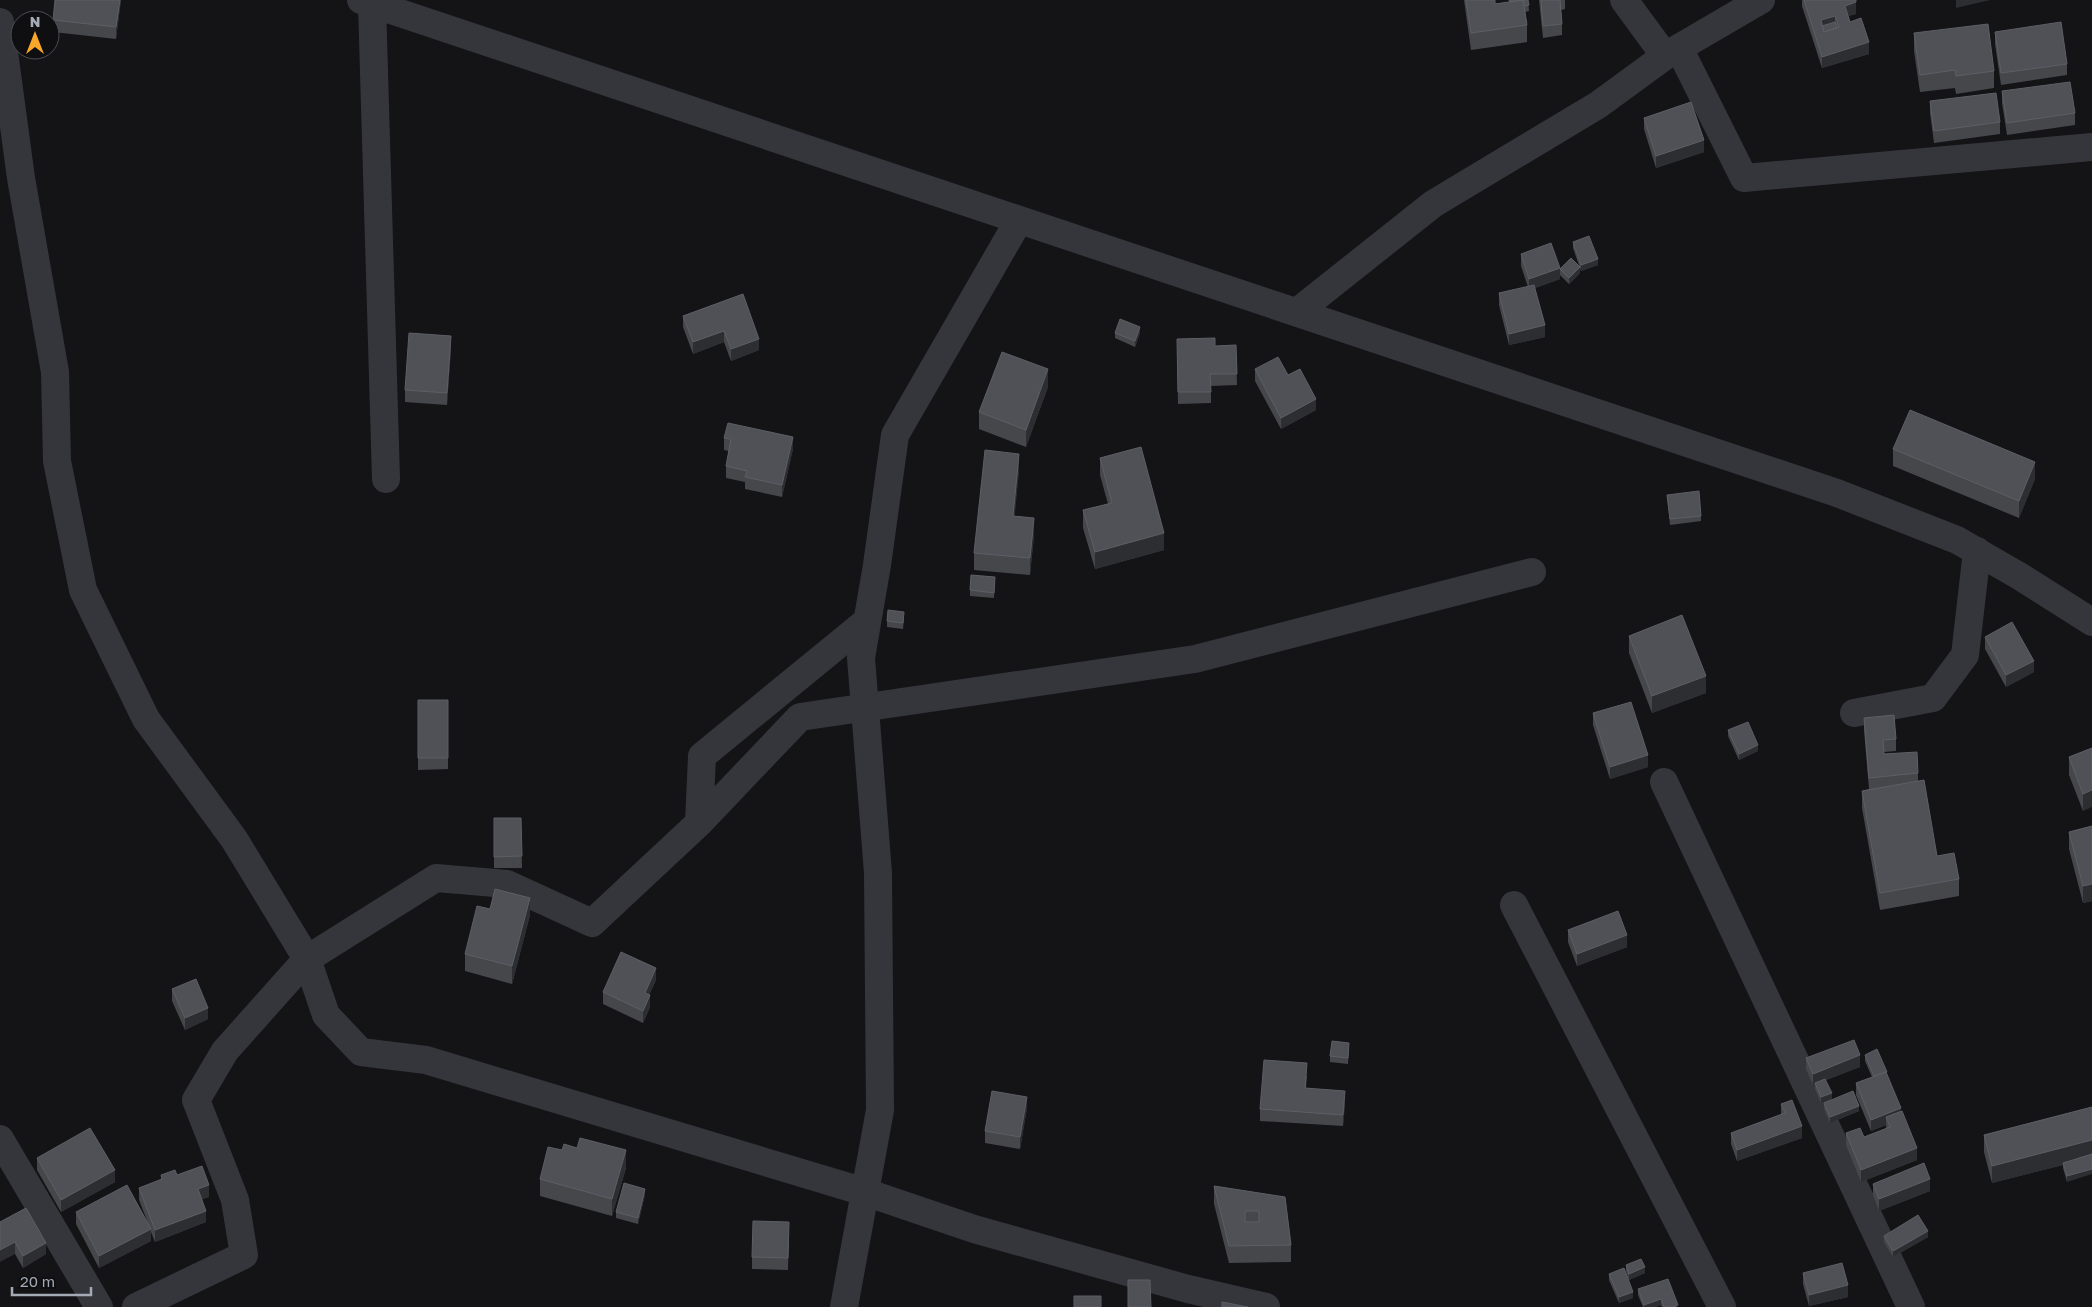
<svg xmlns="http://www.w3.org/2000/svg" width="2092" height="1307" font-family="'Golos Text',sans-serif">
	<style>
		.lines { fill: none; stroke-linecap: round; stroke-linejoin: round }
		.minor { stroke: #35363b; stroke-width: 28 }
		.wall { fill: #45474b }
		.shaded-wall { fill: #2d2e31 }
		.building { fill: #505157; stroke: #5d5f66; fill-rule: evenodd }
	</style>
	<rect width="100%" height="100%" fill="#141416"/>
	<g class="lines">
		<!-- minor -->
		<path class="minor" d="M 361,0 L 1837,493 L 1957,540 L 2021,577 L 2092,622
			M 1624,0 L 1665,56
			M 372,4 L 386,479
			M 0,22 L 21,178 L 55,372 L 57,461 L 83,590 L 146,719 L 234,839 L 307,959 L 436,878 L 507,884 L 592,923 L 699,823 L 702,756 L 867,621
			M 1679,48 L 1744,178 L 2092,147
			M 1297,312 L 1433,204 L 1598,105 L 1665,56 L 1761,0
			M 1854,713 L 1933,698 L 1965,655 L 1977,551
			M 1664,782 L 1911,1307
			M 699,823 L 800,717 L 1195,659 L 1532,572
			M 1514,905 L 1722,1307
			M 0,1139 L 99,1307
			M 136,1307 L 244,1255 L 235,1200 L 196,1100 L 225,1051 L 307,959 L 326,1015 L 361,1052 L 426,1060 L 865,1192 L 974,1229 L 1188,1289 L 1266,1307
			M 844,1307 L 880,1110 L 878,873 L 861,658 L 877,565 L 895,435 L 1019,220"/>
	</g>
	<!-- wall -->
	<path class="wall" d="M 121,0 L 116,39 L 53,32 L 53,20 Z
		M 1464,0 L 1495,0 L 1495,4 L 1509,2 L 1509,0 L 1528,0 L 1529,11 L 1525,12 L 1527,25 L 1527,42 L 1471,50 Z
		M 1539,0 L 1565,0 L 1565,9 L 1561,10 L 1562,24 L 1562,35 L 1543,38 Z
		M 1802,0 L 1856,0 L 1856,14 L 1848,16 L 1850,22 L 1869,54 L 1822,68 L 1802,6 Z
		M 1995,32 L 2067,64 L 2067,75 L 2001,85 L 1995,44 Z
		M 1914,33 L 1994,71 L 1994,88 L 1956,94 L 1955,88 L 1920,92 L 1914,51 Z
		M 2002,91 L 2075,113 L 2075,125 L 2007,135 L 2002,103 Z
		M 1930,101 L 2000,122 L 2000,134 L 1934,143 L 1930,113 Z
		M 1644,118 L 1704,152 L 1656,168 L 1644,129 Z
		M 1573,242 L 1598,265 L 1581,271 L 1573,248 Z
		M 1521,254 L 1560,269 L 1580,273 L 1569,284 L 1560,275 L 1560,279 L 1535,288 L 1545,337 L 1509,345 L 1499,305 L 1499,293 L 1528,287 L 1521,266 Z
		M 743,294 L 759,350 L 731,361 L 724,342 L 693,354 L 683,327 L 683,316 Z
		M 1115,333 L 1140,333 L 1135,347 L 1115,338 Z
		M 1236,345 L 1237,385 L 1211,386 L 1211,403 L 1178,404 L 1177,350 Z
		M 451,348 L 447,405 L 405,402 L 405,390 Z
		M 1255,369 L 1288,375 L 1316,410 L 1281,429 L 1255,381 Z
		M 1048,387 L 1026,447 L 979,429 L 979,412 Z
		M 724,438 L 793,449 L 782,497 L 745,489 L 745,482 L 726,478 L 726,466 L 729,451 L 724,450 Z
		M 1893,449 L 2035,479 L 2019,518 L 1893,466 Z
		M 1100,458 L 1164,550 L 1095,569 L 1083,528 L 1083,510 L 1108,504 L 1100,475 Z
		M 1019,471 L 1014,517 L 1034,535 L 1030,575 L 974,570 L 974,553 Z
		M 1667,495 L 1701,516 L 1701,521 L 1670,525 Z
		M 995,583 L 994,598 L 970,596 L 970,590 Z
		M 904,618 L 903,629 L 887,627 L 887,621 Z
		M 1629,636 L 1706,693 L 1652,713 L 1629,653 Z
		M 1985,637 L 2034,672 L 2006,687 L 1985,649 Z
		M 418,700 L 448,700 L 448,769 L 418,770 Z
		M 1593,713 L 1648,767 L 1610,779 L 1593,725 Z
		M 1864,718 L 1896,739 L 1896,751 L 1884,752 L 1884,754 L 1918,773 L 1918,781 L 1937,856 L 1959,879 L 1959,896 L 1880,910 L 1862,808 L 1862,791 L 1869,789 L 1864,730 Z
		M 1728,730 L 1758,751 L 1739,760 L 1728,736 Z
		M 2092,748 L 2083,811 L 2069,775 L 2069,757 Z
		M 494,818 L 521,818 L 522,868 L 494,868 Z
		M 2092,826 L 2092,901 L 2083,903 L 2069,849 L 2069,832 Z
		M 530,915 L 512,984 L 465,971 L 465,954 Z
		M 1568,930 L 1627,947 L 1577,966 L 1568,942 Z
		M 656,980 L 649,995 L 650,1007 L 643,1023 L 603,1004 L 603,992 Z
		M 172,989 L 208,1019 L 185,1030 L 172,1001 Z
		M 1349,1048 L 1348,1064 L 1330,1062 L 1330,1056 Z
		M 1865,1055 L 1887,1074 L 1901,1111 L 1917,1160 L 1861,1182 L 1846,1145 L 1846,1133 L 1864,1137 L 1886,1129 L 1886,1125 L 1871,1131 L 1856,1095 L 1856,1083 L 1872,1077 L 1865,1061 Z
		M 1806,1058 L 1860,1067 L 1826,1080 L 1832,1099 L 1821,1103 L 1815,1089 L 1815,1085 L 1813,1085 L 1806,1069 Z
		M 1307,1075 L 1306,1088 L 1345,1103 L 1343,1126 L 1260,1121 L 1260,1109 Z
		M 1824,1103 L 1859,1111 L 1830,1123 L 1824,1109 Z
		M 1781,1104 L 1802,1138 L 1737,1161 L 1731,1144 L 1731,1133 L 1781,1115 Z
		M 2092,1107 L 2067,1182 L 2063,1168 L 2063,1165 L 1992,1183 L 1984,1152 L 1984,1135 Z
		M 1027,1108 L 1020,1149 L 985,1143 L 985,1131 Z
		M 562,1150 L 626,1168 L 612,1216 L 540,1196 L 540,1179 Z
		M 37,1158 L 115,1182 L 61,1212 L 37,1170 Z
		M 161,1175 L 177,1175 L 209,1197 L 202,1199 L 206,1222 L 155,1242 L 151,1232 L 151,1241 L 99,1268 L 76,1224 L 76,1212 L 148,1223 L 139,1200 L 139,1188 L 161,1180 Z
		M 1873,1184 L 1930,1191 L 1879,1211 L 1873,1195 Z
		M 1214,1186 L 1285,1197 L 1291,1245 L 1291,1262 L 1229,1263 L 1214,1204 Z
		M 645,1195 L 638,1224 L 616,1218 L 616,1212 Z
		M 0,1222 L 46,1254 L 23,1268 L 15,1254 Z
		M 789,1234 L 788,1270 L 752,1269 L 752,1257 Z
		M 1884,1236 L 1928,1237 L 1893,1257 L 1884,1242 Z
		M 1626,1265 L 1645,1273 L 1629,1280 L 1626,1271 Z
		M 1803,1273 L 1848,1297 L 1809,1306 L 1803,1284 Z
		M 1609,1274 L 1633,1298 L 1619,1303 L 1609,1280 Z
		M 1638,1289 L 1678,1307 L 1662,1307 L 1661,1305 L 1655,1307 L 1643,1307 L 1638,1295 Z"/>
	<!-- shaded-wall -->
	<path class="shaded-wall" d="M 120,0 L 121,0 L 116,39 L 116,27 Z
		M 1956,0 L 1990,0 L 1956,8 Z
		M 1856,2 L 1856,14 L 1845,17 L 1845,6 Z
		M 1835,16 L 1835,28 L 1822,31 L 1821,20 Z
		M 1869,42 L 1869,54 L 1822,68 L 1822,57 Z
		M 1704,140 L 1704,152 L 1656,168 L 1656,156 Z
		M 1598,259 L 1598,265 L 1581,271 L 1581,265 Z
		M 1580,267 L 1580,273 L 1569,284 L 1569,278 Z
		M 1560,268 L 1560,279 L 1529,290 L 1529,279 Z
		M 1545,325 L 1545,337 L 1509,345 L 1509,334 Z
		M 1140,327 L 1140,333 L 1135,347 L 1135,341 Z
		M 724,331 L 724,342 L 693,354 L 693,342 Z
		M 451,336 L 451,348 L 447,405 L 447,393 Z
		M 759,339 L 759,350 L 731,361 L 731,349 Z
		M 1048,369 L 1048,387 L 1026,447 L 1026,430 Z
		M 1316,399 L 1316,410 L 1281,429 L 1281,418 Z
		M 793,437 L 793,449 L 782,497 L 782,485 Z
		M 1019,454 L 1019,471 L 1013,534 L 1013,516 Z
		M 2035,462 L 2035,479 L 2019,518 L 2019,501 Z
		M 1034,518 L 1034,535 L 1030,575 L 1030,558 Z
		M 1164,533 L 1164,550 L 1095,569 L 1095,552 Z
		M 2034,661 L 2034,672 L 2006,687 L 2006,675 Z
		M 1706,676 L 1706,693 L 1652,713 L 1652,696 Z
		M 1758,745 L 1758,751 L 1739,760 L 1739,754 Z
		M 1648,755 L 1648,767 L 1610,779 L 1610,767 Z
		M 2092,790 L 2092,807 L 2083,811 L 2083,794 Z
		M 2092,884 L 2092,901 L 2083,903 L 2083,886 Z
		M 530,898 L 530,915 L 512,984 L 512,966 Z
		M 1627,935 L 1627,947 L 1577,966 L 1577,954 Z
		M 656,968 L 656,980 L 645,1004 L 645,993 Z
		M 650,995 L 650,1007 L 643,1023 L 643,1011 Z
		M 208,1008 L 208,1019 L 185,1030 L 185,1018 Z
		M 1860,1055 L 1860,1067 L 1813,1085 L 1813,1074 Z
		M 1345,1091 L 1345,1103 L 1343,1126 L 1343,1115 Z
		M 1832,1093 L 1832,1099 L 1821,1103 L 1821,1097 Z
		M 1027,1097 L 1027,1108 L 1020,1149 L 1020,1137 Z
		M 1859,1106 L 1859,1111 L 1830,1123 L 1830,1117 Z
		M 1901,1108 L 1901,1120 L 1886,1117 L 1886,1125 L 1871,1131 L 1871,1120 Z
		M 1802,1126 L 1802,1138 L 1737,1161 L 1737,1150 Z
		M 2092,1140 L 2092,1157 L 2063,1163 L 2063,1165 L 1992,1183 L 1992,1166 Z
		M 1917,1148 L 1917,1160 L 1861,1182 L 1861,1170 Z
		M 626,1150 L 626,1168 L 612,1216 L 612,1199 Z
		M 2092,1169 L 2092,1174 L 2067,1182 L 2067,1176 Z
		M 115,1170 L 115,1182 L 61,1212 L 61,1200 Z
		M 1930,1179 L 1930,1191 L 1879,1211 L 1879,1199 Z
		M 209,1185 L 209,1197 L 198,1201 L 198,1189 Z
		M 645,1189 L 645,1195 L 638,1224 L 638,1218 Z
		M 206,1211 L 206,1222 L 155,1242 L 155,1230 Z
		M 151,1229 L 151,1241 L 99,1268 L 99,1256 Z
		M 1928,1231 L 1928,1237 L 1893,1257 L 1893,1251 Z
		M 15,1242 L 15,1254 L 0,1262 L 0,1250 Z
		M 46,1243 L 46,1254 L 23,1268 L 23,1256 Z
		M 1645,1267 L 1645,1273 L 1629,1280 L 1629,1274 Z
		M 1848,1285 L 1848,1297 L 1809,1306 L 1809,1295 Z
		M 1633,1292 L 1633,1298 L 1619,1303 L 1619,1297 Z
		M 1661,1299 L 1661,1305 L 1655,1307 L 1644,1307 L 1644,1305 Z"/>
	<!-- building -->
	<path class="building" d="M 55,0 L 120,0 L 116,27 L 53,20 Z
		M 1466,0 L 1495,0 L 1495,4 L 1523,0 L 1527,25 L 1471,33 Z
		M 1509,0 L 1523,0 L 1510,2 Z
		M 1523,0 L 1528,0 L 1529,5 L 1524,6 Z
		M 1541,0 L 1560,0 L 1562,24 L 1543,26 Z
		M 1804,0 L 1856,0 L 1856,2 L 1845,6 L 1850,22 L 1861,18 L 1869,42 L 1822,57 ZM 1835,16 L 1839,27 L 1824,32 L 1821,20 Z
		M 1835,22 L 1837,28 L 1824,32 L 1822,26 Z
		M 2061,22 L 2067,64 L 2001,73 L 1995,32 Z
		M 1988,24 L 1994,71 L 1956,76 L 1955,70 L 1920,75 L 1914,33 Z
		M 2070,82 L 2075,113 L 2007,123 L 2002,91 Z
		M 1996,93 L 2000,122 L 1934,131 L 1930,101 Z
		M 1691,102 L 1704,140 L 1656,156 L 1644,118 Z
		M 1589,236 L 1598,259 L 1581,265 L 1573,242 Z
		M 1551,243 L 1560,268 L 1529,279 L 1521,254 Z
		M 1571,258 L 1580,267 L 1569,278 L 1560,269 Z
		M 1534,285 L 1545,325 L 1509,334 L 1499,293 Z
		M 743,294 L 759,339 L 731,349 L 724,331 L 693,342 L 683,316 Z
		M 1120,319 L 1140,327 L 1135,341 L 1115,333 Z
		M 409,333 L 451,336 L 447,393 L 405,390 Z
		M 1215,338 L 1215,346 L 1236,345 L 1237,374 L 1210,374 L 1211,392 L 1178,392 L 1177,339 Z
		M 1002,352 L 1048,369 L 1026,430 L 979,412 Z
		M 1278,357 L 1288,375 L 1300,369 L 1316,399 L 1281,418 L 1255,369 Z
		M 1910,410 L 2035,462 L 2019,501 L 1893,449 Z
		M 728,423 L 793,437 L 782,485 L 745,477 L 747,471 L 726,466 L 731,439 L 724,438 Z
		M 1141,447 L 1164,533 L 1095,552 L 1083,510 L 1112,503 L 1100,458 Z
		M 985,450 L 1019,454 L 1013,516 L 1034,518 L 1030,558 L 974,553 Z
		M 1699,491 L 1701,516 L 1670,519 L 1667,495 Z
		M 971,575 L 995,577 L 994,593 L 970,590 Z
		M 888,610 L 904,612 L 903,623 L 887,621 Z
		M 1682,615 L 1706,676 L 1652,696 L 1629,636 Z
		M 2012,622 L 2034,661 L 2006,675 L 1985,637 Z
		M 418,700 L 448,700 L 448,758 L 418,758 Z
		M 1631,702 L 1648,755 L 1610,767 L 1593,713 Z
		M 1894,715 L 1896,739 L 1883,740 L 1884,754 L 1917,752 L 1918,773 L 1869,778 L 1864,718 Z
		M 1748,722 L 1758,745 L 1739,754 L 1728,730 Z
		M 2092,748 L 2092,790 L 2083,794 L 2069,757 Z
		M 1924,780 L 1937,856 L 1954,853 L 1959,879 L 1880,893 L 1862,791 Z
		M 494,818 L 521,818 L 522,856 L 494,857 Z
		M 2092,826 L 2092,884 L 2083,886 L 2069,832 Z
		M 495,889 L 530,898 L 512,966 L 465,954 L 477,906 L 490,909 Z
		M 1618,911 L 1627,935 L 1577,954 L 1568,930 Z
		M 621,952 L 656,968 L 645,993 L 650,995 L 643,1011 L 603,992 Z
		M 196,979 L 208,1008 L 185,1018 L 172,989 Z
		M 1854,1040 L 1860,1055 L 1813,1074 L 1806,1058 Z
		M 1332,1041 L 1349,1043 L 1348,1058 L 1330,1056 Z
		M 1877,1049 L 1887,1072 L 1886,1072 L 1874,1076 L 1865,1055 Z
		M 1264,1060 L 1307,1063 L 1305,1088 L 1345,1091 L 1343,1115 L 1260,1109 Z
		M 1886,1072 L 1901,1108 L 1871,1120 L 1856,1083 Z
		M 1825,1079 L 1832,1093 L 1821,1097 L 1815,1083 Z
		M 992,1091 L 1027,1097 L 1020,1137 L 985,1131 Z
		M 1853,1091 L 1859,1106 L 1830,1117 L 1824,1103 Z
		M 1792,1100 L 1802,1126 L 1737,1150 L 1731,1133 L 1785,1113 L 1781,1104 Z
		M 2092,1107 L 2092,1140 L 1992,1166 L 1984,1135 Z
		M 1902,1111 L 1917,1148 L 1861,1170 L 1846,1133 L 1860,1128 L 1864,1137 L 1890,1127 L 1886,1117 Z
		M 90,1128 L 115,1170 L 61,1200 L 37,1158 Z
		M 580,1138 L 626,1150 L 612,1199 L 540,1179 L 548,1147 L 562,1150 L 564,1144 L 577,1148 Z
		M 2092,1154 L 2092,1169 L 2067,1176 L 2063,1163 Z
		M 1924,1163 L 1930,1179 L 1879,1199 L 1873,1184 Z
		M 202,1166 L 209,1185 L 198,1189 L 206,1211 L 155,1230 L 139,1188 L 162,1179 L 161,1175 L 175,1170 L 177,1175 Z
		M 624,1183 L 645,1189 L 638,1218 L 616,1212 Z
		M 127,1185 L 151,1229 L 99,1256 L 76,1212 Z
		M 1214,1186 L 1285,1197 L 1291,1245 L 1229,1246 ZM 1245,1211 L 1259,1211 L 1259,1222 L 1245,1222 Z
		M 26,1208 L 46,1243 L 23,1256 L 15,1242 L 0,1250 L 0,1222 Z
		M 1918,1215 L 1928,1231 L 1893,1251 L 1884,1236 Z
		M 753,1221 L 789,1222 L 788,1258 L 752,1257 Z
		M 1641,1259 L 1645,1267 L 1629,1274 L 1626,1265 Z
		M 1842,1263 L 1848,1285 L 1809,1295 L 1803,1273 Z
		M 1624,1268 L 1633,1292 L 1619,1297 L 1609,1274 Z
		M 1668,1279 L 1678,1305 L 1673,1307 L 1664,1307 L 1661,1299 L 1644,1305 L 1638,1289 Z
		M 1128,1280 L 1150,1280 L 1151,1307 L 1128,1307 Z
		M 1074,1296 L 1101,1296 L 1101,1307 L 1074,1307 Z
		M 1222,1302 L 1248,1307 L 1222,1307 Z"/>
	<!-- north arrow -->
	<g transform="translate(35 35)"><circle r="24" fill="#0f0f11" stroke="#4b4d53"/>
	<path d="M0-4L9 19L0 12L-9 19Z" fill="#f9a729"/>
	<text y="-8" font-size="14" font-weight="bold" text-anchor="middle" fill="#a5abb6">N</text>
	</g>
	<!-- scale -->
	<path d="M12 1287v8h79v-8" fill="none" stroke="#a5abb6" stroke-width="2.5"/>
	<text x="20" y="1287" font-size="15" fill="#a5abb6" stroke="#0f0f11" stroke-width="4" paint-order="stroke">20 m</text>
</svg>
